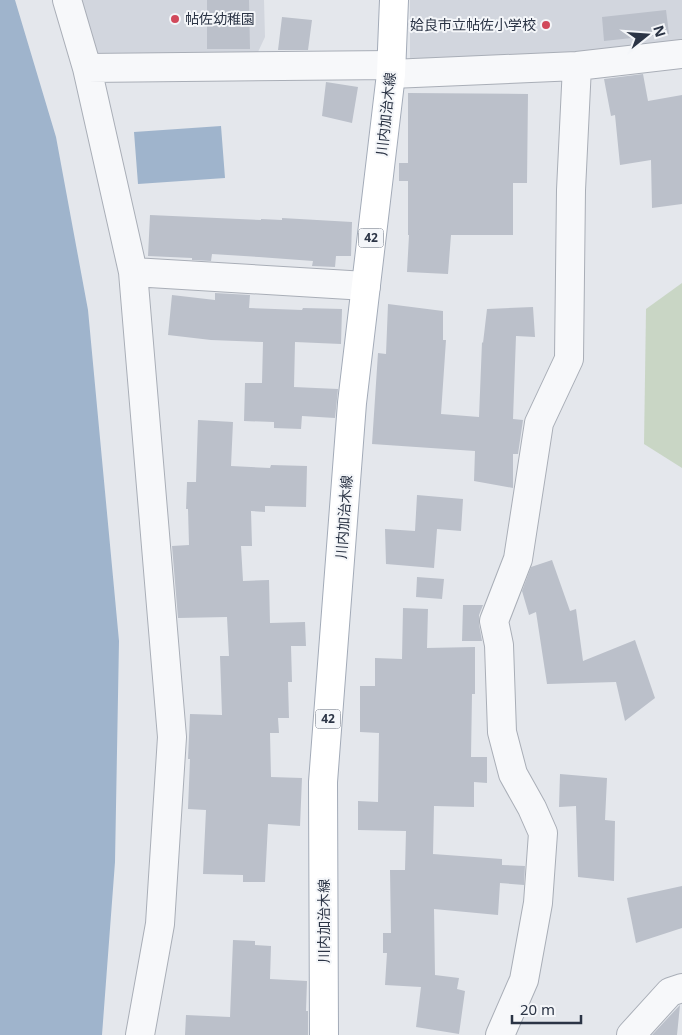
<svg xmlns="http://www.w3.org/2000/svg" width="682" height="1035" font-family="'Noto Sans','Noto Sans JP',sans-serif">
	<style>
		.built { fill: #d2d6de }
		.green { fill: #c9d6c5 }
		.water { fill: #9fb4cc }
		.building { fill: #bbc0ca }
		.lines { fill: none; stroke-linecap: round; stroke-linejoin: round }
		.minor-casing { stroke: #a9aeb7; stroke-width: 30 }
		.major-casing { stroke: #a3abb8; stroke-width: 30 }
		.minor { stroke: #f7f8fa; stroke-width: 28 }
		.major { stroke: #fff; stroke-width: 28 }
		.poi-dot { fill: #d1495b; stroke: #f4f6f9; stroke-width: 2 }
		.labels { text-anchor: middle; stroke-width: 4; stroke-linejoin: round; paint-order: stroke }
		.shield { fill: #f4f6f9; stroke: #676e7b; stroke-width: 1 }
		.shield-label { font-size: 12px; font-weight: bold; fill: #2b3445 }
		.poi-label { font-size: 14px; fill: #2b3445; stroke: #f4f6f9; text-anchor: start }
		.street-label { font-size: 14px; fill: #2b3445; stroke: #f4f6f9 }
	</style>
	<rect width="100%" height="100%" fill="#e4e7ec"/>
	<!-- built -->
	<path class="built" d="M 81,0 L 264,0 L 265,37 L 258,52 L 96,59 Z
		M 410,0 L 682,0 L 682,49 L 410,68 Z"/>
	<!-- green -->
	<path class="green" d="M 682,283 L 682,468 L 644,444 L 646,309 Z"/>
	<!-- water -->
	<path class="water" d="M 0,0 L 15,0 L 56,137 L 88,310 L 119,641 L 115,862 L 102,1035 L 0,1035 Z
		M 221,126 L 225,178 L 138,184 L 134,132 Z"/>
	<!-- building -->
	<path class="building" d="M 207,0 L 249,0 L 250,49 L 207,49 Z
		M 666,10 L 669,34 L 604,41 L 602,17 Z
		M 282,17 L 312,20 L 308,50 L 278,50 Z
		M 643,74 L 648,101 L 682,95 L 682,204 L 652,208 L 651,160 L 620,165 L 615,115 L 611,116 L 604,79 Z
		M 326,82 L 358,87 L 352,123 L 322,116 Z
		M 408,93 L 528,94 L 527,183 L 513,183 L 513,235 L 451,235 L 448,274 L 407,272 L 409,235 L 408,235 L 408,181 L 399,181 L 399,163 L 408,163 Z
		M 150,215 L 261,220 L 261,219 L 282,220 L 282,218 L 352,222 L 351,256 L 336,256 L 335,267 L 312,266 L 313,261 L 259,257 L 212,254 L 211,261 L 192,260 L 192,258 L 148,256 Z
		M 215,293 L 250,295 L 249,308 L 302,310 L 303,308 L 342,309 L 341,344 L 295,342 L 294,387 L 338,389 L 335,418 L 302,416 L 301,429 L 274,428 L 274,422 L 244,421 L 245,383 L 262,383 L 263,342 L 211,340 L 168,335 L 172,295 L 215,300 Z
		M 388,304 L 443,311 L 443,340 L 446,340 L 441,414 L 479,417 L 482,342 L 483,343 L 487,309 L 533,307 L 535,337 L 516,336 L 513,419 L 523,420 L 518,454 L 513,454 L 513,488 L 474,481 L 475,451 L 372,444 L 378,353 L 386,354 Z
		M 198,420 L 233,422 L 231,466 L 270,468 L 271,465 L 307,466 L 306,507 L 265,506 L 265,512 L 251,511 L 252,546 L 241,546 L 243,581 L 269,580 L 270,623 L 305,622 L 306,646 L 291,646 L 292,682 L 288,682 L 289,718 L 278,718 L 279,733 L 270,733 L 271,777 L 302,778 L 300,826 L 268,824 L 265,882 L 243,882 L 243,875 L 203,874 L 206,810 L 188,809 L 190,759 L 188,759 L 190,714 L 222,715 L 220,656 L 229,656 L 227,617 L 178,618 L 172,546 L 189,545 L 188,509 L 186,509 L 187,482 L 196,482 Z
		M 417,495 L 463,499 L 461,531 L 437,529 L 434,568 L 386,564 L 385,529 L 415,531 Z
		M 552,560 L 570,611 L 576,609 L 583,661 L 635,640 L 655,698 L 625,721 L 616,682 L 547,684 L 536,612 L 529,615 L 522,591 L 531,567 Z
		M 417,577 L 444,579 L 442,599 L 416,597 Z
		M 463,605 L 483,605 L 479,615 L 479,624 L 482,641 L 462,641 Z
		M 403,608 L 428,609 L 427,648 L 475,647 L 475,694 L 472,694 L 471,757 L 487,757 L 487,783 L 474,782 L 474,807 L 434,806 L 433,854 L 502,859 L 502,865 L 525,866 L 524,885 L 500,883 L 498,915 L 434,909 L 435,975 L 459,978 L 457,989 L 465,991 L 459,1034 L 416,1027 L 421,987 L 385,985 L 387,953 L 383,953 L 383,933 L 391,933 L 390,870 L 405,870 L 406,831 L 358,830 L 358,801 L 378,802 L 379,733 L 360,732 L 360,686 L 375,686 L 375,658 L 402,659 Z
		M 560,774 L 607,778 L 605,820 L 615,821 L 614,881 L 578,877 L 576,806 L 559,807 Z
		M 682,886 L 682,928 L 636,943 L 627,898 Z
		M 233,940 L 255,941 L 255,945 L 271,946 L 270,979 L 307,981 L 306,1011 L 308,1011 L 308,1035 L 185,1035 L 186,1015 L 230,1017 Z
		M 680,1005 L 677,1035 L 652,1035 L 679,1006 Z"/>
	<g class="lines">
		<!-- minor casing -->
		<g class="minor-casing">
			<path id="minor" d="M 67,0 L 87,68 L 133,272 L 172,737 L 160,924 L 140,1035
				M 87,68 L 392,65
				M 391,74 L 577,66 L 682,54
				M 133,272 L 366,286
				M 500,1035 L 524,980 L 538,903 L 543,833 L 532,808 L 513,774 L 502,732 L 499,645 L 494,621 L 518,559 L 539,423 L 569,359 L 571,190 L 577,66
				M 631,1035 L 670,992 L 682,988"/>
		</g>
		<!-- major casing -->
		<g class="major-casing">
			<path id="major" d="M 324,1035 L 323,782 L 352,403 L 391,74 L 394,0"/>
		</g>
		<!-- minor -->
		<use href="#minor" class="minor"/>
		<!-- major -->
		<use href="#major" class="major"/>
	</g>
	<!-- markers -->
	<g class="poi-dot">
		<circle cx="175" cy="19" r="5"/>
		<circle cx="546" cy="25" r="5"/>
	</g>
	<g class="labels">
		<!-- shield labels -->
		<g class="shield">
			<rect x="358.5" y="228.5" width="25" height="19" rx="4"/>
			<rect x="315.5" y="709.5" width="25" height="19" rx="4"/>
		</g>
		<g class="shield-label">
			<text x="371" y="242">42</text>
			<text x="328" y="723">42</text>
		</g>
		<!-- poi labels -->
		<g class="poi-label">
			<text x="185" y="24">帖佐幼稚園</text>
			<text x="536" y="30" text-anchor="end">姶良市立帖佐小学校</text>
		</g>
		<!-- street labels -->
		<g class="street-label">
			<text transform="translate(386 114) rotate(-84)" y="5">川内加治木線</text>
			<text transform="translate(344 517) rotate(-86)" y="5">川内加治木線</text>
			<text transform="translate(324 921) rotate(-90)" y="5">川内加治木線</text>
		</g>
	</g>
	<!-- north arrow -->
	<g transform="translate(647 35) rotate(73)" stroke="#f4f6f9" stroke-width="4" paint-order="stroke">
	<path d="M0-4L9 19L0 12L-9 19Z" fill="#2b3445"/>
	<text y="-8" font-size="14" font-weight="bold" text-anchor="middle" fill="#2b3445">N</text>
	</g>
	<!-- scale -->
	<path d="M512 1015v8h69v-8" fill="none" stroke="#2b3445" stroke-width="2.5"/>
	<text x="520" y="1015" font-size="15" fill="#2b3445" stroke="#f4f6f9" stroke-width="4" paint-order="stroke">20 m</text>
</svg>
